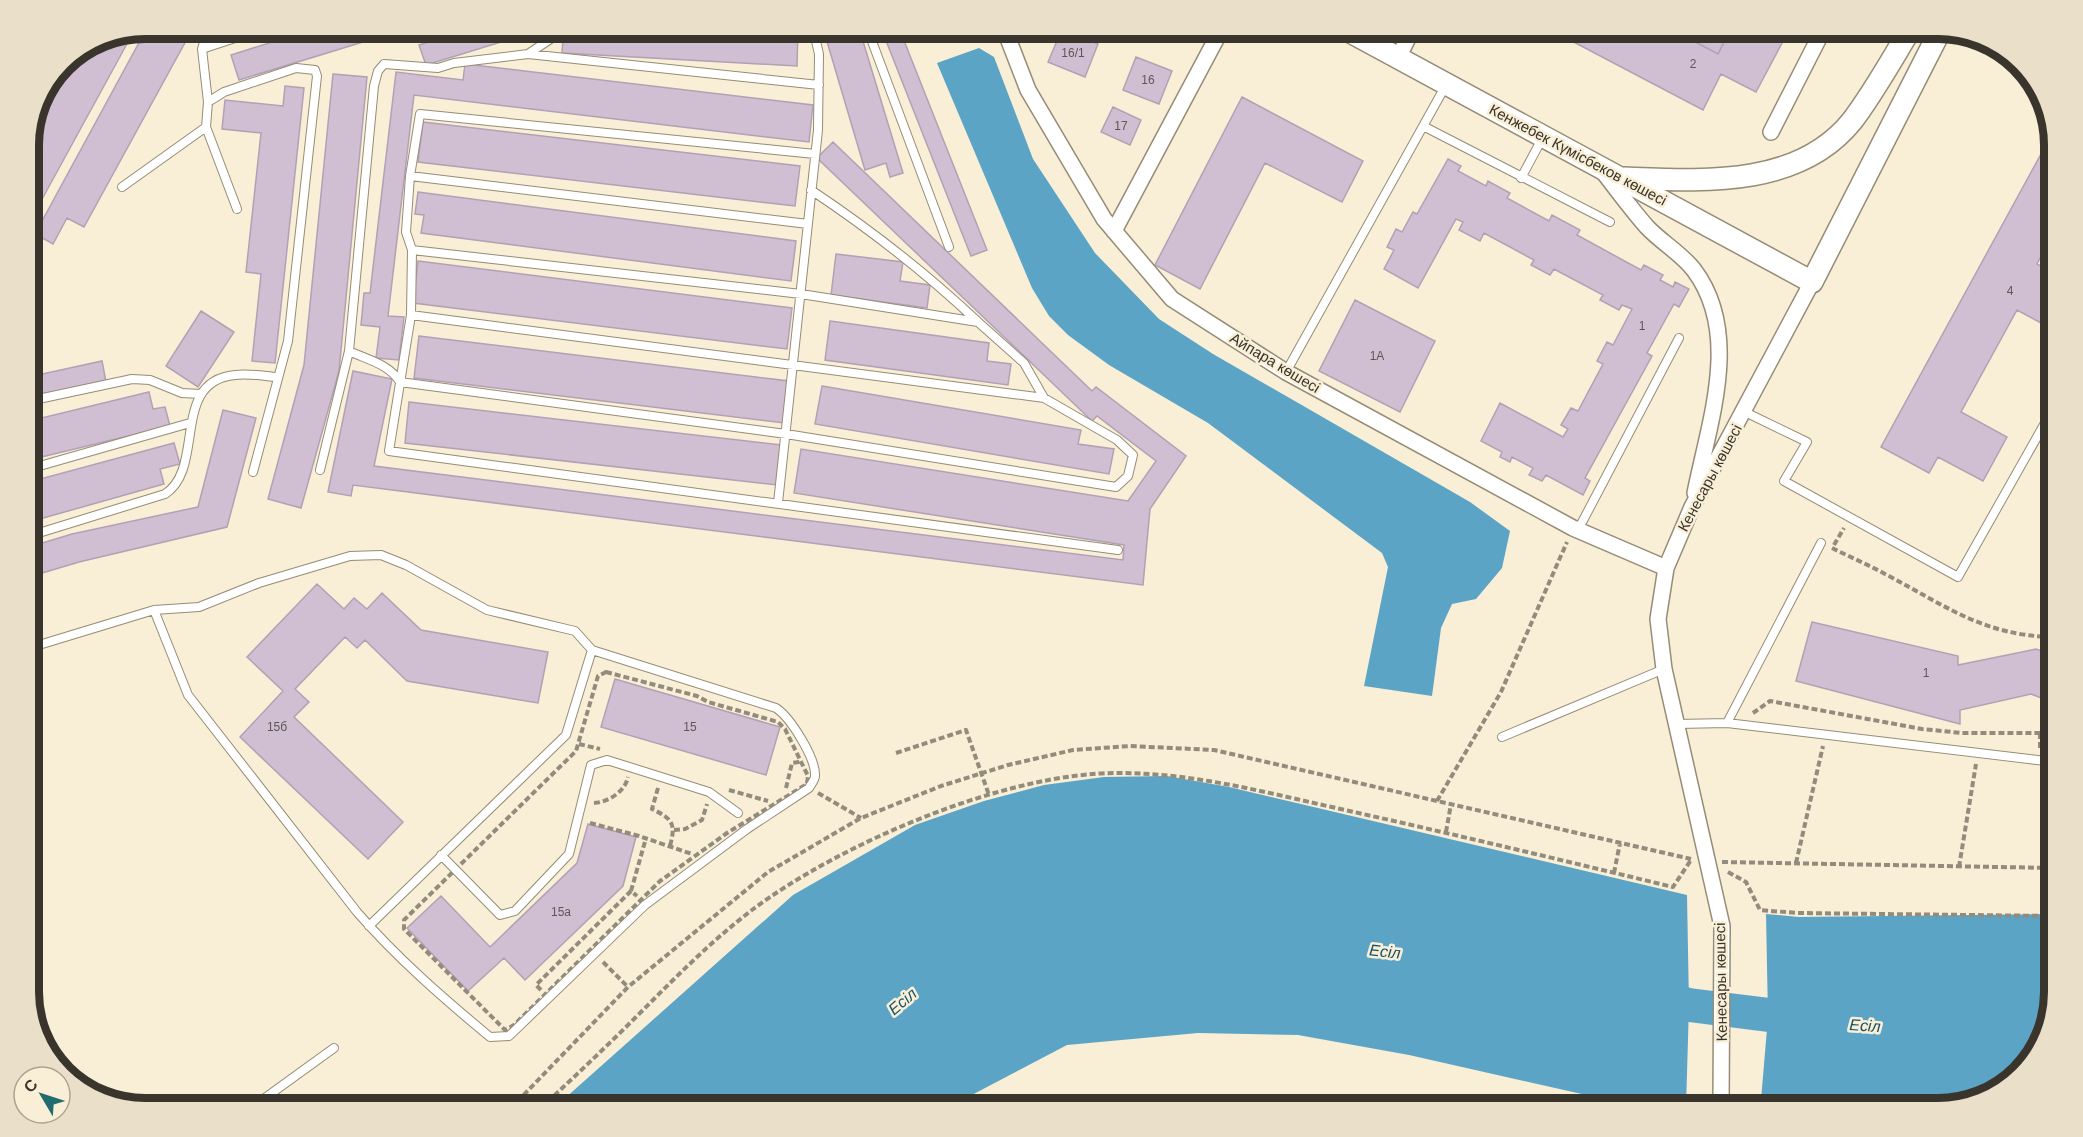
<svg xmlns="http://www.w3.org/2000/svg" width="2083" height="1137" font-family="Arial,sans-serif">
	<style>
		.water { fill: #5ca4c5 }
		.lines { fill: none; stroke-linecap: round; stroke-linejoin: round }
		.river { stroke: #5ca4c5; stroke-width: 34 }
		.building { fill: #d0bed2; stroke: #b2a1b5; stroke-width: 1.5 }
		.lane-casing { stroke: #968c76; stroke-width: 10 }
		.street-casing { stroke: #968c76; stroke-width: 18 }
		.secondary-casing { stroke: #968c76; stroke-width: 24 }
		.path { stroke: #938b7b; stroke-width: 4; stroke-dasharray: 6 3; stroke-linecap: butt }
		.lane { stroke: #fff; stroke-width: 8 }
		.street { stroke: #fff; stroke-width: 15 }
		.secondary { stroke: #fff; stroke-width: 21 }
		.labels { text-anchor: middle; stroke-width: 5; stroke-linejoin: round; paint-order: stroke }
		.number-label { font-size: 12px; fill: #5f5756 }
		.street-label { font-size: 15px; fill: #39352c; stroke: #f9eed6 }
		.water-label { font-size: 16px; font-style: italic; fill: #18526a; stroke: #f9eed6 }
		.rim { fill: none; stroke: #39352c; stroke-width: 8 }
	</style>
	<rect width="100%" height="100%" fill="#f9eed6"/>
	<!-- water -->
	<path class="water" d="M 979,48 L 994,57 L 1033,159 L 1095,253 L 1159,319 L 1213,354 L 1470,502 L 1510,531 L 1502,568 L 1476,599 L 1452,604 L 1441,628 L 1432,696 L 1364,686 L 1388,567 L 1382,553 L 1208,423 L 1109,365 L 1068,335 L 1049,316 L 1032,288 L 937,63 Z
		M 1167,776 L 1229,787 L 1687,895 L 1689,1005 L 1686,1108 L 1644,1108 L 1409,1055 L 1298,1035 L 1198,1033 L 1067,1045 L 947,1108 L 554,1108 L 793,895 L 915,825 L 984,801 L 1044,785 L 1104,777 Z
		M 1766,914 L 1799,917 L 2054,914 L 2054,992 L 2039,1050 L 1997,1093 L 1938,1108 L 1768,1108 L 1761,1100 L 1768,1017 Z"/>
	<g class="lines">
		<!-- river -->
		<path class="river" d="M 1644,994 L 1689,1005 L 1816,1021"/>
	</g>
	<!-- building -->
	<path class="building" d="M 147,28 L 193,28 L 84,227 L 67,218 L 53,244 L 35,234 Z
		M 317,28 L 432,28 L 391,41 L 389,34 L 239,80 L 231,55 Z
		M 473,28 L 547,28 L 426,65 L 419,45 Z
		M 606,28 L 798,28 L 797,66 L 562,53 L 563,39 L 583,40 L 583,30 L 606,31 Z
		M 823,28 L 859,28 L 903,173 L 890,177 L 886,163 L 865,170 Z
		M 881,28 L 899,28 L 987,250 L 971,256 Z
		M 1547,28 L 1669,28 L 1718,54 L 1731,28 L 1790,28 L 1756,92 L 1721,74 L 1703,110 Z
		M 1669,28 L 1731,28 L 1718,54 Z
		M 1062,29 L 1098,44 L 1085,77 L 1048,62 Z
		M 134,31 L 29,223 L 29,143 L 79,52 L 101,37 Z
		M 1136,57 L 1172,71 L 1159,104 L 1123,90 Z
		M 465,64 L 813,105 L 809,142 L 414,95 L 388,316 L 404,317 L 399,360 L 376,358 L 380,327 L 361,325 L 364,293 L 370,293 L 396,72 L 463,80 Z
		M 333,74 L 367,77 L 339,371 L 301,508 L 268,499 L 304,365 Z
		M 285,86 L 304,88 L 275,363 L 252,361 L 261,274 L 246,272 L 261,133 L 222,129 L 225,100 L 283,106 Z
		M 1242,97 L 1363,161 L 1342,202 L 1265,163 L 1200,289 L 1155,265 Z
		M 1113,107 L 1141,120 L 1130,145 L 1101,132 Z
		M 423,122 L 800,166 L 795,206 L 418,162 Z
		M 2053,132 L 2054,232 L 2037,264 L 2054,273 L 2054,330 L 2017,310 L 1961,412 L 2007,437 L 1983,481 L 1938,457 L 1929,473 L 1881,447 Z
		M 833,142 L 1092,391 L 1096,387 L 1186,456 L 1150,509 L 1143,585 L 353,485 L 351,496 L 328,492 L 353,371 L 392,379 L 374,466 L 1123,560 L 1124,545 L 794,493 L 801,449 L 1128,501 L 1156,461 L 1097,416 L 1092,421 L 817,158 Z
		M 1448,159 L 1461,166 L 1458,171 L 1486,186 L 1488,181 L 1510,193 L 1507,198 L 1549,221 L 1552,215 L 1580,230 L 1577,235 L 1641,270 L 1644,265 L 1663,275 L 1660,280 L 1673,287 L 1675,282 L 1689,289 L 1679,307 L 1674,304 L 1647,353 L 1652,356 L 1585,478 L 1590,481 L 1583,495 L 1546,475 L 1542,481 L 1529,475 L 1533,468 L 1512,457 L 1510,462 L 1500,457 L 1502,452 L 1481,441 L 1500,403 L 1563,437 L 1568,429 L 1561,425 L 1571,408 L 1578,411 L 1603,364 L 1597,361 L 1607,342 L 1613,345 L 1632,309 L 1622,305 L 1619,310 L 1600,300 L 1603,295 L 1554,269 L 1550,275 L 1531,265 L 1534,260 L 1484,233 L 1480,241 L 1459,230 L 1463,222 L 1456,219 L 1418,288 L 1384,269 L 1394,250 L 1387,247 L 1396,229 L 1402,232 L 1413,212 L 1417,214 Z
		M 418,192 L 796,241 L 791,281 L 421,233 L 424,215 L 415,214 Z
		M 836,254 L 903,262 L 900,281 L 930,285 L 927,308 L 831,295 Z
		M 418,261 L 792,308 L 787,349 L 413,303 Z
		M 1355,300 L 1435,341 L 1400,412 L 1319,371 Z
		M 201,311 L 234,332 L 198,387 L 166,366 Z
		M 830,321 L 989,343 L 987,361 L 1011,364 L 1008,385 L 825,360 Z
		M 419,336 L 789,381 L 784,423 L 414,378 Z
		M 102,361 L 106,382 L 37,396 L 33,376 Z
		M 822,386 L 1081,430 L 1078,444 L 1114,449 L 1109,474 L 815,424 Z
		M 149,392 L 153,409 L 165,407 L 170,426 L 29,460 L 29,421 Z
		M 409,402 L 781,445 L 777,485 L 405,443 Z
		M 223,410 L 256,418 L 227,527 L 79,562 L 29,577 L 29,547 L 72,534 L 198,507 Z
		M 174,443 L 180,464 L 160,469 L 164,484 L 29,522 L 29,482 Z
		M 317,584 L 344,609 L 354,598 L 367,609 L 382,593 L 421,630 L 548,652 L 538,703 L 407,681 L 365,640 L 357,648 L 345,637 L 295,689 L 309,702 L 294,717 L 403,822 L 368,859 L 240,737 L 283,691 L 247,657 Z
		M 1812,622 L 1958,656 L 1958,665 L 2036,649 L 2054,655 L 2054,703 L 2031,694 L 1960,710 L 1960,724 L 1796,681 Z
		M 615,679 L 780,727 L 766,775 L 601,727 Z
		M 588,824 L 636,837 L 623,886 L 525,980 L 504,958 L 468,991 L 407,928 L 441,896 L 490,947 L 577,863 Z"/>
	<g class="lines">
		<!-- lane casing -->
		<g class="lane-casing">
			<path id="lane" d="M 867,28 L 949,247
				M 202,49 L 265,28
				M 528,54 L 567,28
				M 208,102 L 224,92 L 296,68 L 315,70 L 317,76 L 288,341 L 253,472
				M 1423,126 L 1610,222
				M 206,127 L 237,209
				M 410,176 L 420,114 L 815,154
				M 1521,178 L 1543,137
				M 122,187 L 206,127 L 208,102 L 202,49 L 208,28
				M 811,190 C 871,230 925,272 977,321
				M 808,224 L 410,176 L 406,232 L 412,250 L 411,315 L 389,451 L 1118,550
				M 412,250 L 801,294 L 978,322 L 1024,363 L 1044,398
				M 349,351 C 368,360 389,364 400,382
				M 1286,372 L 1446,85
				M 400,382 L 786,434 L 1116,487 L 1128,476 L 1133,455 L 1117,440 L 1044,398 L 411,315
				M 29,401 L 132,379 L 150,380 L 182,393 L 201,394
				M 1745,412 L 1807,442 L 1784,481 L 1958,577 L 2054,407
				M 29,469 L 190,423
				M 320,470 L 349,351 L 374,86 L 378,71 L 384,64 L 438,68 L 454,63 L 528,54 L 819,85
				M 778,503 L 818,130 L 819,54 L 813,28
				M 1578,530 L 1679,338
				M 29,536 L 165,494 C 206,468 170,381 235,375 C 248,373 264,376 277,377
				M 154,610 L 188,695 L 357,912 C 397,958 443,998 490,1037 L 509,1036 L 645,905 L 747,829 L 809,788 C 811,784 815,780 815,776 C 816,758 790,717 776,708 L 592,650 L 566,735 L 369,926
				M 29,648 L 154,610 L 199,607 L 259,583 L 350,556 L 381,555 L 406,565 L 487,610 L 575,631 L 592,650
				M 1727,723 L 1821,543
				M 1677,724 L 1727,723 L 2054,762
				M 1502,737 L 1664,669
				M 441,855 L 500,915 L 515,911 L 569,854 L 591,765 L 607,760 L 709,792 L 738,813
				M 251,1108 L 334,1048"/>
		</g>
		<!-- street casing -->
		<g class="street-casing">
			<path id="street" d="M 1004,28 L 1028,90 L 1104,219 L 1172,299 L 1286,372 L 1573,528 L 1666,568
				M 1398,58 L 1413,28
				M 1771,132 L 1824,28
				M 1604,173 C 1618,191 1632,210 1647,227 C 1661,242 1682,254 1694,270 C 1742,334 1709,422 1695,493
				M 1114,231 L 1222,28
				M 1721,1108 L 1722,926 L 1664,669 L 1658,619 L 1666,568 L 1692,507 L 1812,282"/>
		</g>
		<!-- secondary casing -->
		<g class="secondary-casing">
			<path id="secondary" d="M 1343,28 L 1812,282 L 1941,29
				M 1625,178 C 1702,181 1798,188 1852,121 C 1874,92 1892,59 1911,28"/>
		</g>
		<!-- path -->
		<path class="path" d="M 1834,545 L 1844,528
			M 1832,548 C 1850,557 1869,565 1887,575 C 1946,606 1984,636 2054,637
			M 606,672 L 697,696 L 708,702 L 778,722 L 785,729 L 808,776 L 807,784 L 727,833 L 660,881 L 514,1025 L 505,1030 L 404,929 L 404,920 L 576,751 L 598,676 Z
			M 1753,713 L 1770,701 L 1922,729 L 1962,733 L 2054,733
			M 2040,733 L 2040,748
			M 579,744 L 600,749
			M 896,753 L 966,730 L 989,795
			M 658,788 L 652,809 C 673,819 676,824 670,846
			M 786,788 L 792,763 L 800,762
			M 729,790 L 768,801
			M 818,793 L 861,818
			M 1437,801 L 1501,692 L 1567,542
			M 594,803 C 608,802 625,792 628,777
			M 590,823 L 639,836 L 692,854
			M 674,830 L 685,829 L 702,820 L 707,804
			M 1446,832 L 1451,804
			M 1722,862 L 2054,868
			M 1796,863 L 1823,746
			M 1959,867 L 1976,764
			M 1728,872 L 1746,882 L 1760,910 L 1797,913 L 2054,916
			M 1614,873 L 1620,843
			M 631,891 L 646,838
			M 603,962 L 628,987
			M 541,990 L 536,985 L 631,891 L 637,896
			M 511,1108 L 628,987 L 768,872 L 861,818 L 941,786 L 1008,765 L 1073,750 L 1130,746 L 1214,750 L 1691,859
			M 541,1108 C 573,1078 605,1048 636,1017 C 674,979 710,942 752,910 C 841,843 1007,772 1119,773 C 1193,773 1264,792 1336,808 C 1449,833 1561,860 1673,887 L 1691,860
			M 1193,1108 L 1198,1100 L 1226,1108"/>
		<!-- lane -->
		<use href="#lane" class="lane"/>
		<!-- street -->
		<use href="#street" class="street"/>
		<!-- secondary -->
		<use href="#secondary" class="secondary"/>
	</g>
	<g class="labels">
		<!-- number labels -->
		<g class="number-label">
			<text x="1073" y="57">16/1</text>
			<text x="1693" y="68">2</text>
			<text x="1148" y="84">16</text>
			<text x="1121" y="130">17</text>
			<text x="2010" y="295">4</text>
			<text x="1642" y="330">1</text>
			<text x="1377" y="360">1А</text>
			<text x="1926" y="677">1</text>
			<text x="277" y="731">15б</text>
			<text x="690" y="731">15</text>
			<text x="561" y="916">15а</text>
		</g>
		<!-- street labels -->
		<g class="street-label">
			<text transform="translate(1578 155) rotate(28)" y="5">Кенжебек Күмісбеков көшесі</text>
			<text transform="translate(1275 363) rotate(31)" y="5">Айпара көшесі</text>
			<text transform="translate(1710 478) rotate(-62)" y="5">Кенесары көшесі</text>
			<text transform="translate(1721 982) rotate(-91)" y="5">Кенесары көшесі</text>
		</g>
		<!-- water labels -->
		<g class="water-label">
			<text transform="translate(1385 951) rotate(6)" y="6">Есіл</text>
			<text transform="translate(902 1001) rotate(-40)" y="6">Есіл</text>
			<text transform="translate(1865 1025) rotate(4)" y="6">Есіл</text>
		</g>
	</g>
	<!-- crop -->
	<path d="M0 0H2083V1137H0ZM145 39H1938A106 106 0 0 1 2044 145V992A106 106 0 0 1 1938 1098H145A106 106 0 0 1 39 992V145A106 106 0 0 1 145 39Z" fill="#eadfc8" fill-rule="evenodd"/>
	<path class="rim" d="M145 39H1938A106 106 0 0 1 2044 145V992A106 106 0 0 1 1938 1098H145A106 106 0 0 1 39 992V145A106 106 0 0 1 145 39Z"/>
	<!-- north arrow -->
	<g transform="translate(42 1095) rotate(309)"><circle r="28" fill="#f9eed6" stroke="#aca492" stroke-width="1.5"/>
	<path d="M0-4.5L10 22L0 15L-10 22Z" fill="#206c6e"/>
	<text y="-9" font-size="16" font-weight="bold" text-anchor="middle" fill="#39352c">С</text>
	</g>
</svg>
